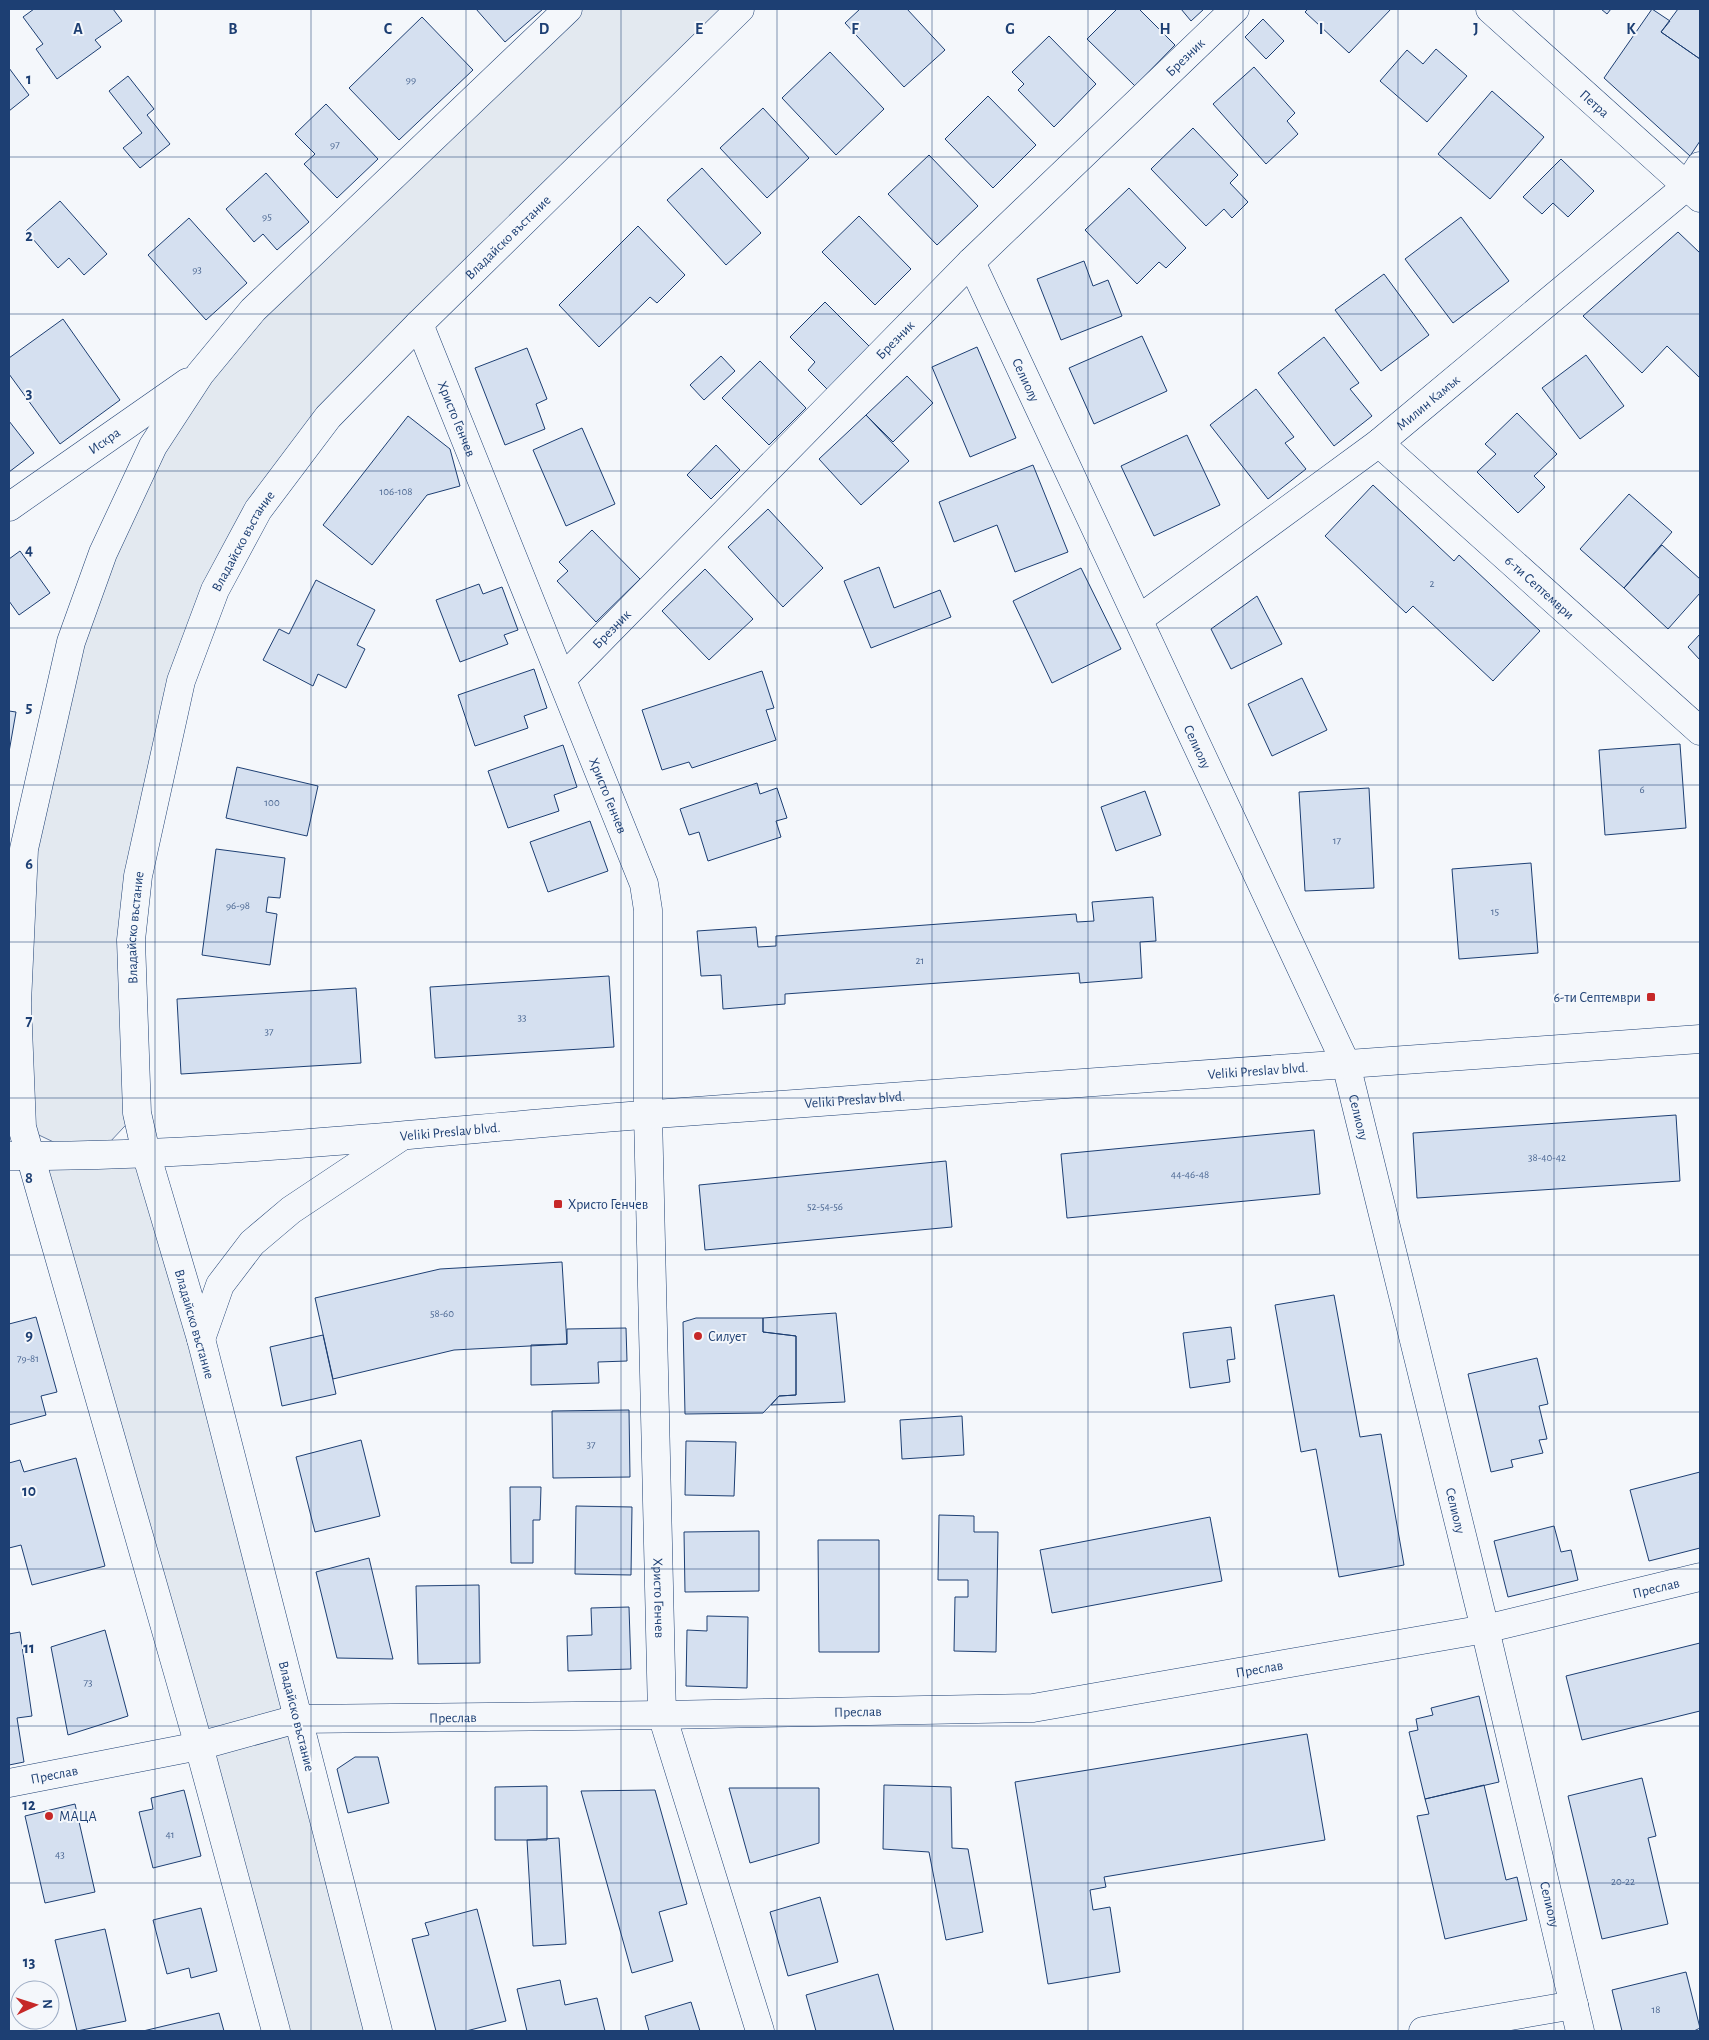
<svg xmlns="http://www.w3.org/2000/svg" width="1709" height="2040" font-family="'Alegreya Sans',sans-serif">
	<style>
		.green { fill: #e3e9f0; stroke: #687fa3 }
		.building { fill: #d5e0f0; stroke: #1d3f73 }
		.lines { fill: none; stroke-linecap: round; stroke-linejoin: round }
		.minor-casing { stroke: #1d3f73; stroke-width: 29 }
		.major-casing { stroke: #1d3f73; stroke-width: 29 }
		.minor { stroke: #f4f7fb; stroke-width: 28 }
		.major { stroke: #f4f7fb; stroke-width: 28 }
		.grid { fill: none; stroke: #1d3f73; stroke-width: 1; stroke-opacity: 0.55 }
		.poi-dot { fill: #c62828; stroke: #f4f7fb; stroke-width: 2 }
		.labels { text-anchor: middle; stroke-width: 4; stroke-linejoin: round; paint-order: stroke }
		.number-label { font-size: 11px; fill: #4b6792 }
		.street-label { font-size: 14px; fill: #1d3f73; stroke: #f4f7fb }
		.poi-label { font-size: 14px; fill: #1d3f73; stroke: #f4f7fb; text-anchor: start }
		.grid-label { font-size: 16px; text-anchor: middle; font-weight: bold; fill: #1d3f73; stroke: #f4f7fb; stroke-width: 4; stroke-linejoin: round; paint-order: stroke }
	</style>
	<rect width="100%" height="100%" fill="#f4f7fb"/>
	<!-- green -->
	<path class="green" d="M 568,9 L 740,9 L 328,417 L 215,590 L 138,876 L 137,1113 L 109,1143 L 62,1146 L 22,1127 L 24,849 L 71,642 L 200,374 Z
		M 146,1153 L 378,2031 L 276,2031 L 31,1156 Z"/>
	<!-- building -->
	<path class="building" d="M 34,9 L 113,9 L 122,21 L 95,40 L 101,47 L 57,79 L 36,49 L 43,44 L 23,17 Z
		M 476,9 L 543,9 L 505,42 Z
		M 860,9 L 907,9 L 945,50 L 904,87 L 845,23 Z
		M 1117,9 L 1139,9 L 1175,45 L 1135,86 L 1087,39 Z
		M 1181,9 L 1204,9 L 1191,21 Z
		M 1308,9 L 1391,9 L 1349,53 L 1305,12 Z
		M 1601,9 L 1611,9 L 1607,14 Z
		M 1652,9 L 1670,21 L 1661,32 L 1700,59 L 1700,141 L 1690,156 L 1604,78 Z
		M 1678,9 L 1700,9 L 1700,59 L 1661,32 Z
		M 422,17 L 473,70 L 399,140 L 349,88 Z
		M 1263,19 L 1284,41 L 1266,59 L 1245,37 Z
		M 1049,36 L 1096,84 L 1054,127 L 1018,90 L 1024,84 L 1012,72 Z
		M 1436,49 L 1467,76 L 1427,122 L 1380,81 L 1407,50 L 1423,64 Z
		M 830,52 L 884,109 L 836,155 L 782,98 Z
		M 1254,67 L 1295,113 L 1287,121 L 1298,134 L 1266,164 L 1213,104 Z
		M 9,68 L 29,95 L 9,111 Z
		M 128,76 L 154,109 L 147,115 L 170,144 L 140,168 L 123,148 L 142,133 L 109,91 Z
		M 1492,91 L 1544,137 L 1490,199 L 1438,154 Z
		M 988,96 L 1036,145 L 993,188 L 945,139 Z
		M 326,104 L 378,159 L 337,198 L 304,164 L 315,154 L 295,134 Z
		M 763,108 L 809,158 L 767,198 L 720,148 Z
		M 1193,128 L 1238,175 L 1230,183 L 1248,202 L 1232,218 L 1224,209 L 1206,226 L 1151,169 Z
		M 929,155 L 978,206 L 937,245 L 888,194 Z
		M 1561,159 L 1594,191 L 1568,217 L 1553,203 L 1542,214 L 1523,197 Z
		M 702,168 L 761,233 L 726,265 L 667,200 Z
		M 266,173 L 309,222 L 277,250 L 263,234 L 254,242 L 226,209 Z
		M 1129,188 L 1186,248 L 1166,268 L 1159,262 L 1137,284 L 1085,230 Z
		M 60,201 L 107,254 L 84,275 L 69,258 L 58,268 L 26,231 Z
		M 859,216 L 911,269 L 875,305 L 822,252 Z
		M 1461,217 L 1509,281 L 1453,323 L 1405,259 Z
		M 189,218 L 247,283 L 206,320 L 148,255 Z
		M 638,226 L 685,275 L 657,303 L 650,297 L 599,347 L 559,305 Z
		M 1678,232 L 1700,253 L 1700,378 L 1667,346 L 1642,373 L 1583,316 Z
		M 1084,261 L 1093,286 L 1108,280 L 1122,316 L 1061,340 L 1037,279 Z
		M 1384,274 L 1429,335 L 1381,371 L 1335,310 Z
		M 825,302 L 873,350 L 831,393 L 808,370 L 815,362 L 790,337 Z
		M 63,319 L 120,400 L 60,444 L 9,374 L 9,358 Z
		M 1142,336 L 1167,391 L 1094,424 L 1069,368 Z
		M 1324,337 L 1359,383 L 1350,389 L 1372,416 L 1334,446 L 1278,373 Z
		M 977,347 L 1016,438 L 970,457 L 932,367 Z
		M 527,348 L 547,399 L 536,404 L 545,429 L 505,445 L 475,368 Z
		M 1586,355 L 1624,406 L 1580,439 L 1542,388 Z
		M 721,356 L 735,371 L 704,400 L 690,385 Z
		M 760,361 L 806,408 L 769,445 L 722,398 Z
		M 907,376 L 933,403 L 893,442 L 866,415 Z
		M 1256,389 L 1294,437 L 1285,443 L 1306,469 L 1268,499 L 1210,425 Z
		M 1517,413 L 1557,454 L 1534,476 L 1545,487 L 1518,513 L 1477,472 L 1496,454 L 1485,444 Z
		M 866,415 L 909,461 L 861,505 L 819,459 Z
		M 408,416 L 450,449 L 460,486 L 427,495 L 372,565 L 323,525 Z
		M 9,421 L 34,453 L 9,472 Z
		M 582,428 L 615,504 L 566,526 L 533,450 Z
		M 1187,435 L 1220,505 L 1154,536 L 1121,466 Z
		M 716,445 L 740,470 L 711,499 L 687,475 Z
		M 1033,465 L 1068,552 L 1015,572 L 997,525 L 954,542 L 939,502 Z
		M 1373,485 L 1454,561 L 1459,555 L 1540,631 L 1493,681 L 1413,606 L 1406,613 L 1325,536 Z
		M 1629,494 L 1672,532 L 1624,588 L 1580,549 Z
		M 768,509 L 823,568 L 783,607 L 728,547 Z
		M 592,530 L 640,579 L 596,622 L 557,581 L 568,571 L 559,562 Z
		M 1662,545 L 1700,579 L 1700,593 L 1668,629 L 1624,588 Z
		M 20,551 L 50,593 L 19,615 L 9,601 L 9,559 Z
		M 879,567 L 894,608 L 940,590 L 951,617 L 871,648 L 844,581 Z
		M 1081,568 L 1121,649 L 1052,683 L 1013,601 Z
		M 705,569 L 753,619 L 709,660 L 662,611 Z
		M 316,580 L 375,610 L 357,645 L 365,649 L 346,688 L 318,674 L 313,686 L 263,660 L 279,629 L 289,634 Z
		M 479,584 L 483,594 L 502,587 L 518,630 L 504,635 L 508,644 L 460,662 L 436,600 Z
		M 1257,596 L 1282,644 L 1231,669 L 1211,629 Z
		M 1700,634 L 1700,660 L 1688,647 Z
		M 534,669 L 547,708 L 524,716 L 528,728 L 475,746 L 458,695 Z
		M 762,671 L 774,708 L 766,710 L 776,740 L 692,768 L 689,762 L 662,770 L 642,710 Z
		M 1302,678 L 1327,730 L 1272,756 L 1248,704 Z
		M 9,711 L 16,712 L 9,752 Z
		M 1680,744 L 1686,828 L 1605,835 L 1599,750 Z
		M 563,745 L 577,787 L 554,795 L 559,811 L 508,828 L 488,771 Z
		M 237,767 L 318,786 L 307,836 L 226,818 Z
		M 757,783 L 760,794 L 777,788 L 787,818 L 776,821 L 781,837 L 708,861 L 699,832 L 689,835 L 680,809 Z
		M 1369,788 L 1374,888 L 1305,891 L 1299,792 Z
		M 1145,791 L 1161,835 L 1116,851 L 1101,807 Z
		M 590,821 L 608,871 L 548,892 L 530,842 Z
		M 216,849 L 285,858 L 280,898 L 268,897 L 266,912 L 277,914 L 270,965 L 202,955 Z
		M 1531,863 L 1538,953 L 1459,959 L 1452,869 Z
		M 1153,897 L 1156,941 L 1140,942 L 1142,978 L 1080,983 L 1079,973 L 785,994 L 785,1004 L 723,1009 L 721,975 L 701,976 L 697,931 L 756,927 L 758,947 L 776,946 L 776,936 L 1076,914 L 1077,922 L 1094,921 L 1092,902 Z
		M 609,976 L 614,1047 L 435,1058 L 430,987 Z
		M 356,988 L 361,1063 L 181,1074 L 177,999 Z
		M 1676,1115 L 1680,1181 L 1417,1198 L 1413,1133 Z
		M 1314,1130 L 1320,1194 L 1067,1218 L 1061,1154 Z
		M 946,1161 L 952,1227 L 705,1250 L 699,1185 Z
		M 562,1262 L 567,1344 L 454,1350 L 333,1379 L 315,1298 L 440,1269 Z
		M 1334,1295 L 1360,1437 L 1381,1434 L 1404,1565 L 1339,1577 L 1316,1449 L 1301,1452 L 1275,1305 Z
		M 836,1313 L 845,1402 L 771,1405 L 779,1396 L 796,1395 L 796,1336 L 763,1332 L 763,1318 Z
		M 36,1317 L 57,1392 L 41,1396 L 46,1415 L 9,1425 L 9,1324 Z
		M 696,1318 L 763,1318 L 763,1332 L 796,1336 L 796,1395 L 779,1396 L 763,1413 L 685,1414 L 683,1322 Z
		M 1231,1327 L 1235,1359 L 1227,1360 L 1230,1382 L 1190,1388 L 1183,1333 Z
		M 626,1328 L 627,1361 L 598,1362 L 599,1383 L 531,1385 L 531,1345 L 567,1344 L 567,1329 Z
		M 323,1335 L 336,1394 L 282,1406 L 270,1347 Z
		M 1537,1358 L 1548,1404 L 1539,1406 L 1547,1439 L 1539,1440 L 1543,1453 L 1511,1460 L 1513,1467 L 1491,1472 L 1468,1374 Z
		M 629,1410 L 630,1477 L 553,1478 L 552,1411 Z
		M 962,1416 L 964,1455 L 902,1459 L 900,1420 Z
		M 361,1440 L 380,1516 L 315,1532 L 296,1457 Z
		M 686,1441 L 736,1442 L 734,1496 L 685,1495 Z
		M 76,1458 L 105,1566 L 32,1585 L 21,1545 L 9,1548 L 9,1463 L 20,1460 L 24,1472 Z
		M 1700,1472 L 1700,1548 L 1649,1561 L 1630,1490 Z
		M 510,1487 L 541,1487 L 540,1520 L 533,1520 L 533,1563 L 511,1563 Z
		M 576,1506 L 632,1507 L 631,1575 L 575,1574 Z
		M 939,1515 L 974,1516 L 974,1532 L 998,1532 L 996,1652 L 954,1651 L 955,1597 L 968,1597 L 968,1580 L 938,1580 Z
		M 1210,1517 L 1222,1581 L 1052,1613 L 1040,1550 Z
		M 1554,1526 L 1561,1552 L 1571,1550 L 1578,1580 L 1508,1597 L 1494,1541 Z
		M 759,1531 L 759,1591 L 685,1592 L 684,1532 Z
		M 818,1540 L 879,1540 L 879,1652 L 819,1652 Z
		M 369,1558 L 393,1659 L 337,1658 L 316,1572 Z
		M 479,1585 L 480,1663 L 418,1664 L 416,1586 Z
		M 629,1607 L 631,1669 L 568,1671 L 567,1636 L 592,1635 L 591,1608 Z
		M 707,1616 L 748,1617 L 747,1688 L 686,1686 L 687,1630 L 707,1631 Z
		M 105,1630 L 128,1716 L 68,1735 L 51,1647 Z
		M 20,1632 L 32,1716 L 17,1718 L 24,1762 L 9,1765 L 9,1634 Z
		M 1700,1643 L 1700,1711 L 1582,1740 L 1566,1676 Z
		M 1479,1696 L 1499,1782 L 1425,1799 L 1409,1732 L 1418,1730 L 1416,1719 L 1433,1715 L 1431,1708 Z
		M 1307,1734 L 1325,1840 L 1104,1877 L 1106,1887 L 1090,1890 L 1093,1910 L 1110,1907 L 1120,1972 L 1048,1984 L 1015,1782 Z
		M 355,1757 L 378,1757 L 389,1803 L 348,1813 L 337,1769 Z
		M 1642,1778 L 1656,1836 L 1648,1838 L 1668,1924 L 1602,1939 L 1568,1796 Z
		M 884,1785 L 951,1787 L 952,1848 L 968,1849 L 983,1932 L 946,1940 L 929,1852 L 883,1849 Z
		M 1484,1785 L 1506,1880 L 1517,1877 L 1527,1920 L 1445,1939 L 1417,1816 L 1429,1814 L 1425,1799 Z
		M 547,1786 L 547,1840 L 495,1840 L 495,1787 Z
		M 729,1788 L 819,1788 L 819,1843 L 750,1863 Z
		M 184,1790 L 201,1856 L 153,1868 L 139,1812 L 153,1809 L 151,1798 Z
		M 655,1790 L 687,1904 L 659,1912 L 673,1961 L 632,1973 L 581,1791 Z
		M 75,1804 L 95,1892 L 45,1903 L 25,1816 Z
		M 559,1838 L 566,1944 L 533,1946 L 527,1840 Z
		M 820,1897 L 838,1962 L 788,1976 L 770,1912 Z
		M 201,1908 L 217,1971 L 191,1978 L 189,1968 L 167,1974 L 153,1920 Z
		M 477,1909 L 506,2021 L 466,2031 L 436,2031 L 412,1939 L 429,1935 L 425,1923 Z
		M 105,1929 L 126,2021 L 77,2031 L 55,1940 Z
		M 1686,1972 L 1700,2028 L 1694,2031 L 1622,2031 L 1612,1990 Z
		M 878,1974 L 894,2031 L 816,2031 L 806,1995 Z
		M 560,1980 L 565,2005 L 597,1998 L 605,2031 L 527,2031 L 517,1989 Z
		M 691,2002 L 700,2031 L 649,2031 L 645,2016 Z
		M 219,2013 L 224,2031 L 143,2031 Z"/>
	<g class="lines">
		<!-- minor casing -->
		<g class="minor-casing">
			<g id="minor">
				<path id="s1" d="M 1490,9 L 1700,198"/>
				<path id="s2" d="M 971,262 L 1346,1064 L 1485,1629 L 1580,2031"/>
				<path id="s3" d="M 419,324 L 644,884 L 648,910 L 648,1114 L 662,1715 L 760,2031"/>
				<path id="s4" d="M 1379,443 L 1700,731"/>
				<path id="s5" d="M 9,507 L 188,382"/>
				<path id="s6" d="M 1139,619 L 1379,443 L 1687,186 L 1700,166"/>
				<path id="s7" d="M 563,678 L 971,262 L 1235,9"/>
				<path id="s8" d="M 9,1783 L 199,1746 L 297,1719 L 662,1715 L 1033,1708 L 1485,1629 L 1700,1577"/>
				<path d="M 276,2031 L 199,1746 L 22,1127 L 17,1003 L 24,849 L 71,642 L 103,553 L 153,446 L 200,374 L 253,310 L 568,9"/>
				<path id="s9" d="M 378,2031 L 201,1339 L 146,1153 L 137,1113 L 131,940 L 138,876 L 181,681 L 215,590 L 258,510 L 328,417 L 419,324 L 740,9"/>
				<path d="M 1423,2031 L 1574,2005"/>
			</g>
		</g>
		<!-- major casing -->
		<g class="major-casing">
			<g id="major">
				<path id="s10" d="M 9,1156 C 225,1157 440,1130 655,1114 C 1003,1088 1352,1064 1700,1039"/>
				<path d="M 201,1339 L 220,1285 L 252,1243 L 291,1210 L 399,1138"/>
			</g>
		</g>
		<!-- minor -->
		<use href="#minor" class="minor"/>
		<!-- major -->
		<use href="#major" class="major"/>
	</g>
	<!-- grid -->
	<path class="grid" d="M 155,9 L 155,2031M 311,9 L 311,2031M 466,9 L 466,2031M 621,9 L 621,2031M 777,9 L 777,2031M 932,9 L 932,2031M 1088,9 L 1088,2031M 1243,9 L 1243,2031M 1398,9 L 1398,2031M 1554,9 L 1554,2031M 9,157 L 1700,157M 9,314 L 1700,314M 9,471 L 1700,471M 9,628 L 1700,628M 9,785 L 1700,785M 9,942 L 1700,942M 9,1098 L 1700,1098M 9,1255 L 1700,1255M 9,1412 L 1700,1412M 9,1569 L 1700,1569M 9,1726 L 1700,1726M 9,1883 L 1700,1883"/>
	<!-- markers -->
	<g class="poi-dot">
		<rect x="1646" y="992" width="10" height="10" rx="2.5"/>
		<rect x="553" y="1199" width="10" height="10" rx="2.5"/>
		<circle cx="698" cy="1336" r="5"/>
		<circle cx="49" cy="1816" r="5"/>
	</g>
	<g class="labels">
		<!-- number labels -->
		<g class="number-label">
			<text x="411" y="83">99</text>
			<text x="335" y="148">97</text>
			<text x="267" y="220">95</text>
			<text x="197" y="273">93</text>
			<text x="396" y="495">106-108</text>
			<text x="1432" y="587">2</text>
			<text x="1642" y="793">6</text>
			<text x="272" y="806">100</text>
			<text x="1337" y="844">17</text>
			<text x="238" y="909">96-98</text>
			<text x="1495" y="915">15</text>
			<text x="920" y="964">21</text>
			<text x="522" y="1021">33</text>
			<text x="269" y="1035">37</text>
			<text x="1547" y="1161">38-40-42</text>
			<text x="1190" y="1178">44-46-48</text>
			<text x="825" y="1210">52-54-56</text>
			<text x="442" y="1317">58-60</text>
			<text x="28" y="1362">79-81</text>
			<text x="591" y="1448">37</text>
			<text x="88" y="1686">73</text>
			<text x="170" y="1838">41</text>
			<text x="60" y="1858">43</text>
			<text x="1623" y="1885">20-22</text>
			<text x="1656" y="2013">18</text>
		</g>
		<!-- street labels -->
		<g class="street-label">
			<text dy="5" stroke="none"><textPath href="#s7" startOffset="879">Брезник</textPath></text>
			<text dy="5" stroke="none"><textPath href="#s1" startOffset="141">Петра</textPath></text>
			<text dy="5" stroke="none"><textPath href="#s9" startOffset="1945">Владайско въстание</textPath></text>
			<text dy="5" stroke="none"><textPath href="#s7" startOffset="474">Брезник</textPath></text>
			<text dy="5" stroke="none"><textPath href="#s2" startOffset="130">Селиолу</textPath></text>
			<text dy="5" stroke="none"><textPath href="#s6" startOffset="361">Милин Камък</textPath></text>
			<text dy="5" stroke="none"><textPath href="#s3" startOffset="102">Христо Генчев</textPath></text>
			<text dy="5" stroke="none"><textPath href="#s5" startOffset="116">Искра</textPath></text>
			<text dy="5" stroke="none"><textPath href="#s9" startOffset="1540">Владайско въстание</textPath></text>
			<text dy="5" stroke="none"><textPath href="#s4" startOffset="216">6-ти Септември</textPath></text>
			<text dy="5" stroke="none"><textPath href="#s7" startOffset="69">Брезник</textPath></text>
			<text dy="5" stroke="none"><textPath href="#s2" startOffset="535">Селиолу</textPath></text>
			<text dy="5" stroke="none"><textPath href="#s3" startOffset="508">Христо Генчев</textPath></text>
			<text dy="5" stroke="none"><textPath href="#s9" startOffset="1135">Владайско въстание</textPath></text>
			<text dy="5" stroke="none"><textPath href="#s10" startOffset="1252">Veliki Preslav blvd.</textPath></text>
			<text dy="5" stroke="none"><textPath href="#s10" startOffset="848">Veliki Preslav blvd.</textPath></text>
			<text dy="5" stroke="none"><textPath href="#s2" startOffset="940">Селиолу</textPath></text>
			<text dy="5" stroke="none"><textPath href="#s10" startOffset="442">Veliki Preslav blvd.</textPath></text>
			<text transform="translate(195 1324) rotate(74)" y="5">Владайско въстание</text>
			<text dy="5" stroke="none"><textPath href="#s2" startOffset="1345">Селиолу</textPath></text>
			<text dy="5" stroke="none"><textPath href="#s8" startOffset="1666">Преслав</textPath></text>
			<text dy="5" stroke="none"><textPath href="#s3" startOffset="1318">Христо Генчев</textPath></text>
			<text dy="5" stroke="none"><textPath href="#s8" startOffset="1261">Преслав</textPath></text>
			<text dy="5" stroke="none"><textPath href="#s8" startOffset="856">Преслав</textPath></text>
			<text transform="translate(297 1716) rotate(76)" y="5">Владайско въстание</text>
			<text dy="5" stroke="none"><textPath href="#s8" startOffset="451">Преслав</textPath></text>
			<text dy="5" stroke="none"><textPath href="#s8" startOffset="46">Преслав</textPath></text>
			<text dy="5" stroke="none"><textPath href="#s2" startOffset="1750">Селиолу</textPath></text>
		</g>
		<!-- poi labels -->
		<g class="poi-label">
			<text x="1641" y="1002" text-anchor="end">6-ти Септември</text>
			<text x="568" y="1209">Христо Генчев</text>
			<text x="708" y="1341">Силует</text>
			<text x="59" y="1821">МАЦА</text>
		</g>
	</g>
	<g class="grid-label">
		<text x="78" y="34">A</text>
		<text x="233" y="34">B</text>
		<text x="388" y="34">C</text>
		<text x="544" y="34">D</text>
		<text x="699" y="34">E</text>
		<text x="855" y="34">F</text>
		<text x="1010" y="34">G</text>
		<text x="1165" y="34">H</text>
		<text x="1321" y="34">I</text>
		<text x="1476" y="34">J</text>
		<text x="1631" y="34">K</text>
		<text x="29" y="84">1</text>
		<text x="29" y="241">2</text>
		<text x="29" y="398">3</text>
		<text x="29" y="555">4</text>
		<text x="29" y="712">5</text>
		<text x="29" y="869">6</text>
		<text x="29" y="1026">7</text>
		<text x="29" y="1183">8</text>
		<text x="29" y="1340">9</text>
		<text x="29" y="1496">10</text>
		<text x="29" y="1653">11</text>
		<text x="29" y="1810">12</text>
		<text x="29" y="1967">13</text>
	</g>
	<!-- border -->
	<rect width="1709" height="2040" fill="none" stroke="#1d3f73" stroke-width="20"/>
	<!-- north arrow -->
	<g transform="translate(35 2005) rotate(86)"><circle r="24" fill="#f4f7fb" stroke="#9eadc5"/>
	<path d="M0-4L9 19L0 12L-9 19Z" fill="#c62828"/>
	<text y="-8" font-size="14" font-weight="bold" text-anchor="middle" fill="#1d3f73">N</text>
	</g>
</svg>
